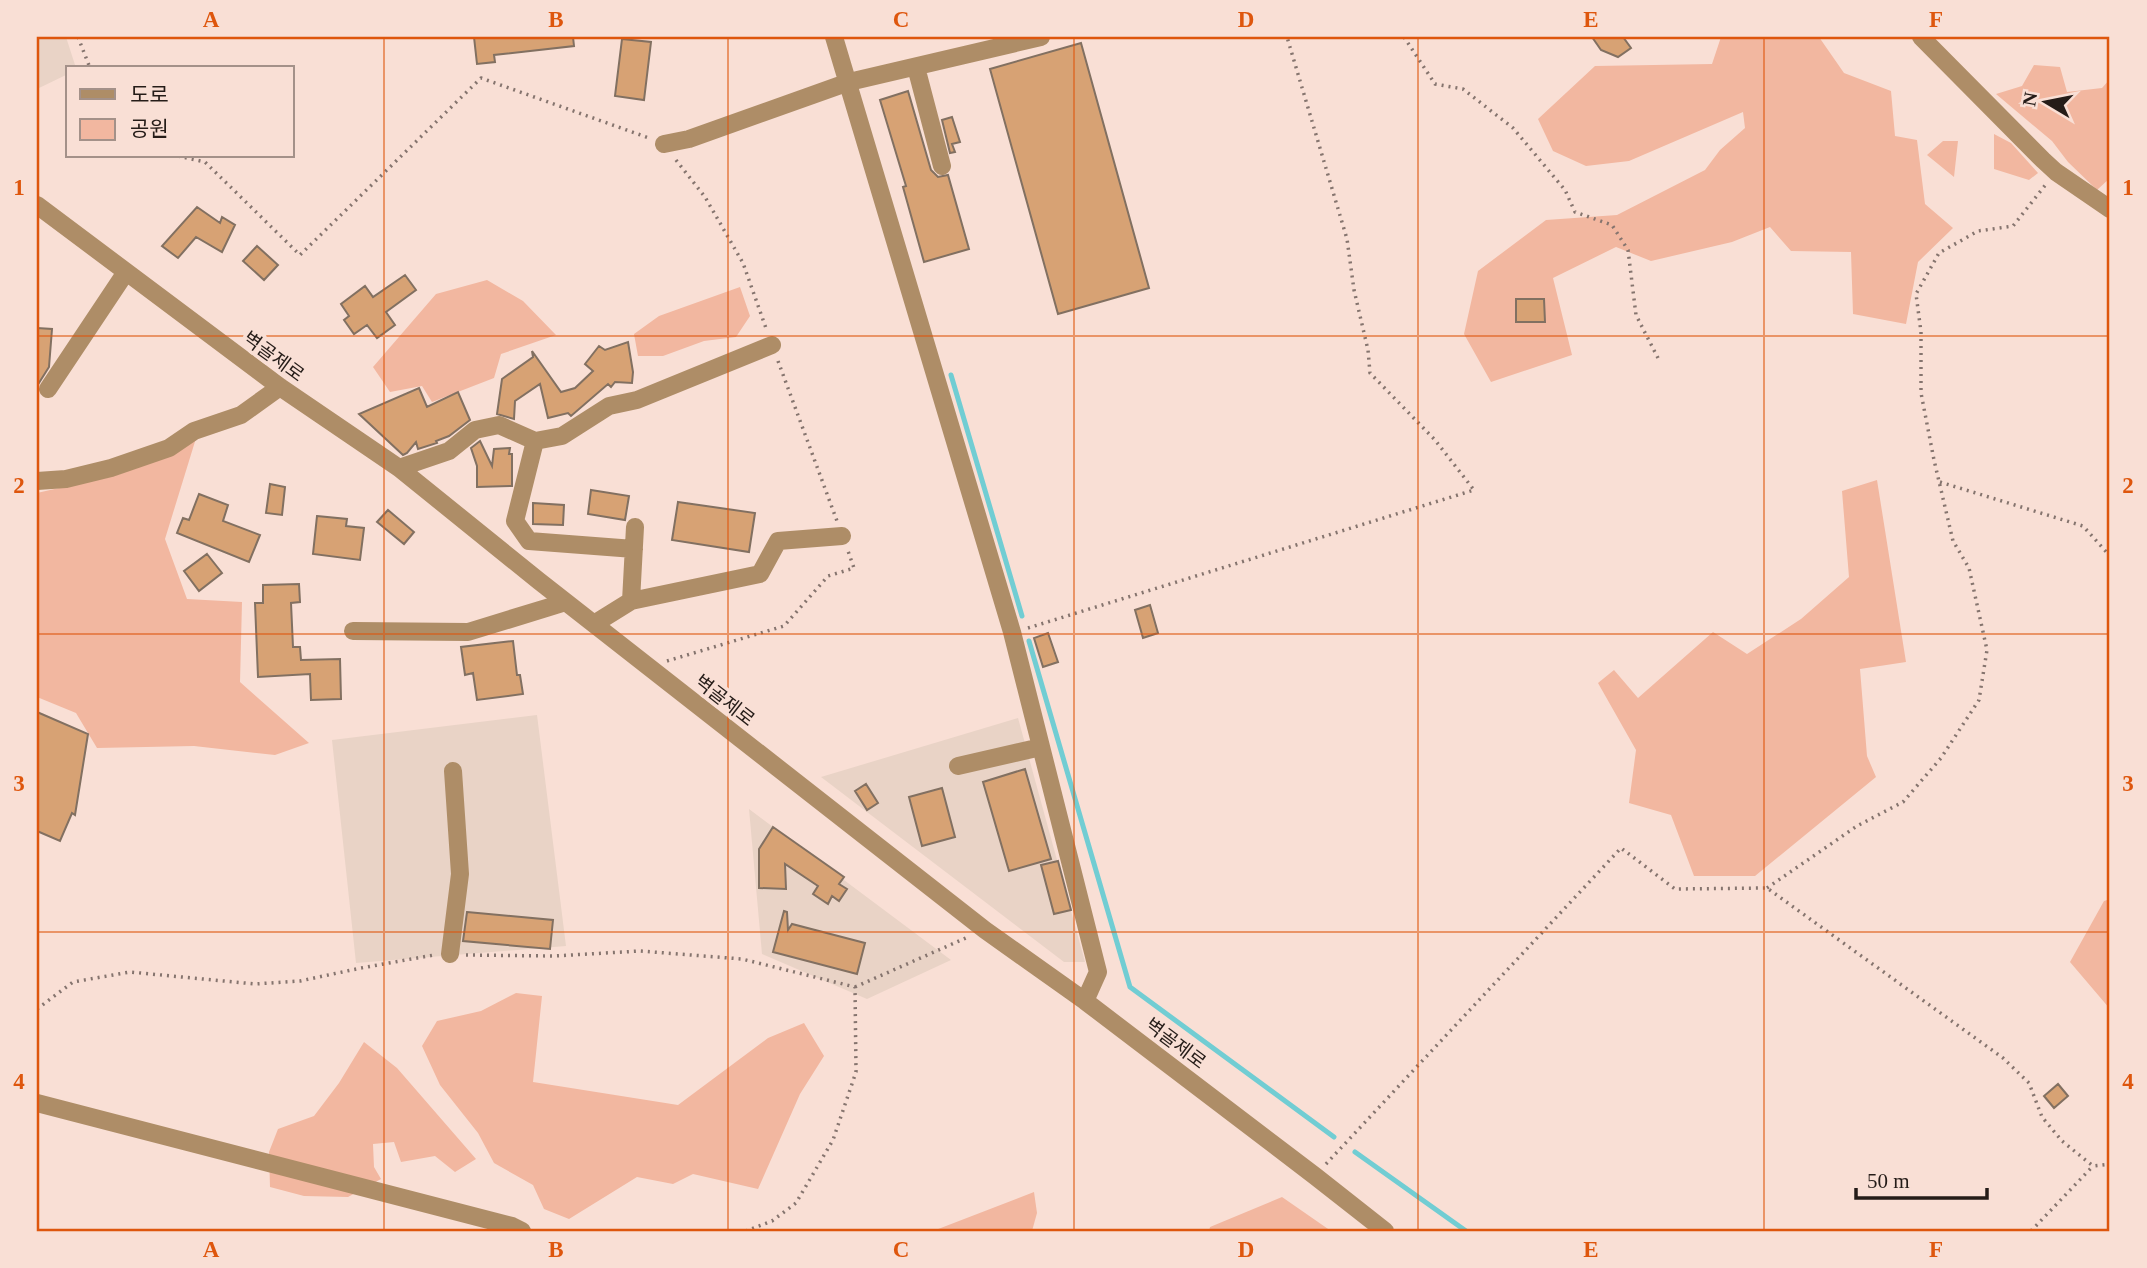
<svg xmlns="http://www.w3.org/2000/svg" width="2147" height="1268" viewBox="0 0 2147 1268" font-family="'Times New Roman','Noto Sans KR',serif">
  <rect width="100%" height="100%" fill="#f9dfd5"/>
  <path fill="#e9d3c6" d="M37 37H66L76 68H68V74L37 89Z
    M537 715 566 946 356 963 332 740Z
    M1018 718 1085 962H1064L821 777Z
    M749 809 951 960 867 999 762 954Z"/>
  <path fill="#f2b7a0" d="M1721 37H1819L1844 73 1891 91 1895 136 1917 140 1925 204 1953 228 1918 262 1906 324 1853 314 1851 252 1791 251 1770 227 1732 242 1651 261 1616 247 1553 278 1572 355 1491 382 1464 334 1478 271 1546 220 1617 215 1705 170 1720 150 1745 128 1743 112 1629 161 1586 166 1553 151 1538 119 1595 66 1712 64Z
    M2034 65 2060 67 2067 92 2102 88 2110 79V178L2097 190 2068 162 2052 141 1996 94 2022 86Z
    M1994 134 2011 143 2038 173 2029 180 1994 169Z
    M1943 141H1958L1954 177 1927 155Z
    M487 280 523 301 556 335 501 354 494 378 432 402 422 386 390 392 373 367 436 294Z
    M740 287 750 316 736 337 704 341 663 356H638L634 334 659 316Z
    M197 435 165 539 187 599 242 602 240 682 309 743 275 755 194 746 97 748 76 713 37 697V493L120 474Z
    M1877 480 1906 662 1860 669 1867 756 1876 777 1755 876H1694L1671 815 1629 803 1636 750 1598 683 1614 670 1638 698 1713 632 1747 654 1801 619 1849 577 1842 491Z
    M2110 899V1009L2070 962 2104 901Z
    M516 993 542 996 533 1082 678 1105 768 1038 804 1023 824 1056 800 1094 758 1189 693 1174 673 1184 637 1177 569 1219 544 1209 533 1185 494 1163 478 1133 440 1085 422 1046 437 1021 481 1011Z
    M364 1042 397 1068 476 1159 455 1172 435 1156 401 1162 394 1142 373 1144 374 1167 381 1179 348 1197 304 1196 270 1187 269 1152 278 1129 314 1116 339 1083Z
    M1034 1192 1037 1213 1032 1231H933Z
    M1282 1197 1331 1231H1209L1210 1227Z"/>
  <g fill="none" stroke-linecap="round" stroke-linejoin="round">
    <path stroke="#71cdd3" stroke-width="5" d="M951 375 1022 616
      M1029 641 1130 987 1334 1137
      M1355 1152 1466 1231"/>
  </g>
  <path fill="#d7a274" stroke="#827061" stroke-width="2" d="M474 37H573L574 46 494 55 495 62 477 64Z
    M1592 37H1623L1631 48 1618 57 1601 50Z
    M622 39 651 42 644 100 615 96Z
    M1081 43 1149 288 1058 314 990 69Z
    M908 91 931 170 938 177 948 175 969 249 924 262 903 187 906 186 880 100Z
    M952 117 960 142 952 144 955 152 950 153 942 120Z
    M197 207 220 223 222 217 235 225 222 252 196 237 178 258 162 246Z
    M257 246 278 265 264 280 243 261Z
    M405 275 416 290 386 312 395 325 377 338 367 325 354 334 344 320 349 316 341 304 365 286 373 297Z
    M1516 299H1544L1545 322H1516Z
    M37 328 52 329 49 367 37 386Z
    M628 342 633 372 632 383 615 382 611 387 608 384 571 416 568 413 548 418 540 384 515 401 514 419 497 414 502 379 533 357 532 351 561 392 575 388 593 371 585 364 599 346 605 350Z
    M419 388 427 407 458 392 470 420 449 436 436 441 437 443 418 449 416 442 407 453 403 455 359 414Z
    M480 441 492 466 494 449 510 448 509 454H512V486L477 487V466L471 448Z
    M270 484 285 487 282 515 266 513Z
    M591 490 629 496 625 520 588 514Z
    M199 494 228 505 223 521 260 535 249 562 177 533 183 518 189 520Z
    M678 502 755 513 749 552 672 540Z
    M533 503 564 505 563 525 533 524Z
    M388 510 414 532 404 544 377 522Z
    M317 516 347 519 346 526 364 528 360 560 313 554Z
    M207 554 222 573 199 591 184 571Z
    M299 584 300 602 291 603 293 647H300L301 660 340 659 341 699 311 700 310 674 258 677 255 603H263V585Z
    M1150 605 1158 633 1143 638 1135 610Z
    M1048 633 1058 662 1043 667 1034 638Z
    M513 641 517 675H520L523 694 477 700 473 673 465 675 461 647Z
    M37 712 88 734 75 815 72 813 60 841 37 831Z
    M1025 769 1051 859 1009 871 983 782Z
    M866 784 878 803 867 810 855 791Z
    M942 788 955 837 922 846 909 797Z
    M773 827 844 877 839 884 847 889 839 901 832 896 828 904 813 894 818 886 785 864 786 889 759 888V849Z
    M1058 861 1071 910 1054 914 1041 865Z
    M784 911 787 912 788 930 792 924 865 943 857 974 773 952Z
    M467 912 553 920 550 949 463 941Z
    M2058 1084 2068 1096 2054 1108 2044 1096Z"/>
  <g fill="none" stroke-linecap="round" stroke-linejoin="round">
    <path stroke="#85746e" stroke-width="3.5" stroke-dasharray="2 5" stroke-linecap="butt" d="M78 37 90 68
      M1404 37 1435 84 1463 89 1513 128 1565 190 1575 212 1612 225 1628 250 1636 315 1660 362
      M178 156 205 162 300 255 481 78 649 138
      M676 160 705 197 743 263 767 331
      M778 361 837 521
      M1940 482 2083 526 2110 556
      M1028 628 1474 490 1435 440 1370 373 1368 350 1354 290 1347 239 1287 37
      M667 661 784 626 828 576 854 568 848 551
      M1767 888 1857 826 1903 802 1941 758 1979 700 1987 650 1969 568 1953 541 1934 460 1921 393V332L1916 294 1939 253 1978 231 2013 226 2047 183
      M466 955 554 956 640 951 742 959 855 987 856 1072 833 1140 796 1203 772 1221 746 1231
      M855 987 968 937
      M37 1009 73 982 130 972 255 984 300 981 361 968 434 955
      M1326 1164 1621 848 1675 889 1767 888 2003 1058 2029 1083 2042 1117 2062 1141 2093 1166 2110 1164
      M2031 1231 2093 1166"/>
    <path stroke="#ae8d67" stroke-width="18" d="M834 37 1012 632 1098 972 1085 1001
      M1921 37 2043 160 2056 172 2110 209
      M916 67 942 166
      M664 144 689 139 849 82 1041 37
      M37 205 280 387 399 468 539 581 985 930 1085 1001 1315 1176 1385 1231
      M48 389 126 272
      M535 441 515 521 529 541 634 549
      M399 468 449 451 475 430 499 425 535 441 562 436 609 406 637 400 772 345
      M37 481 66 479 111 468 169 448 194 431 241 415 280 387
      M631 601 760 574 778 541 842 536
      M594 624 631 601 635 527
      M353 631 468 632 566 602
      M958 766 1041 747
      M450 954 460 874 453 771
      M37 1103 512 1226 522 1231"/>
  </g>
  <path fill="none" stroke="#de560d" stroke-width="2" stroke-opacity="0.55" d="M384 37V1231M728 37V1231M1074 37V1231M1418 37V1231M1764 37V1231M37 336H2110M37 634H2110M37 932H2110"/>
  <g text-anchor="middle" stroke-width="7" stroke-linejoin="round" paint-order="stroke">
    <g font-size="19" fill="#251c18" stroke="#f9dfd5">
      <text transform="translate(274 356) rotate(36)" y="7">벽골제로</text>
      <text transform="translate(725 700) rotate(38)" y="7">벽골제로</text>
      <text transform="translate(1176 1043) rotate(37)" y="7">벽골제로</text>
    </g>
  </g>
  <rect width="2147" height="1268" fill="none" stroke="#f9dfd5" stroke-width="77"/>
  <rect x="66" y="66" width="228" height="91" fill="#f9dfd5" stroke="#a49189" stroke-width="2"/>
  <rect x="80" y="89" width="35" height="10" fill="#ae8d67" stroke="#a49189" stroke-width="2"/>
  <text x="130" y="102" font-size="21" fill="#251c18">도로</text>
  <rect x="80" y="119" width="35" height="21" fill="#f2b7a0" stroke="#a49189" stroke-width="2"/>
  <text x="130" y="136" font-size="21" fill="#251c18">공원</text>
  <g transform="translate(2046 102) rotate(280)" stroke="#f9dfd5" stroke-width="5" paint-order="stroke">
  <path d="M0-5L12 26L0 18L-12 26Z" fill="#251c18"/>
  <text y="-10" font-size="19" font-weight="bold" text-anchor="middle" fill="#251c18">N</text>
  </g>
  <path d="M1856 1188v10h131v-10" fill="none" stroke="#251c18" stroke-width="3.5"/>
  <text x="1867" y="1188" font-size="21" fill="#251c18" stroke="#f9dfd5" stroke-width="5" paint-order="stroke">50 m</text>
  <rect x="38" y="38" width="2070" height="1192" fill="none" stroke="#de560d" stroke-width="2.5"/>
  <g font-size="23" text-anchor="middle" font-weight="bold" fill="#de560d">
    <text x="211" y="27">A</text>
    <text x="556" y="27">B</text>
    <text x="901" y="27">C</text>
    <text x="1246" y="27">D</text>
    <text x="1591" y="27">E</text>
    <text x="1936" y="27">F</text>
    <text x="19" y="195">1</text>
    <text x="2128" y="195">1</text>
    <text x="19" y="493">2</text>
    <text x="2128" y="493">2</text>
    <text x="19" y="791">3</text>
    <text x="2128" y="791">3</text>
    <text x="19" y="1089">4</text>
    <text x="2128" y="1089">4</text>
    <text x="211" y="1257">A</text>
    <text x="556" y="1257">B</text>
    <text x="901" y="1257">C</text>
    <text x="1246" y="1257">D</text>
    <text x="1591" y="1257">E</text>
    <text x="1936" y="1257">F</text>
  </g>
</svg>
